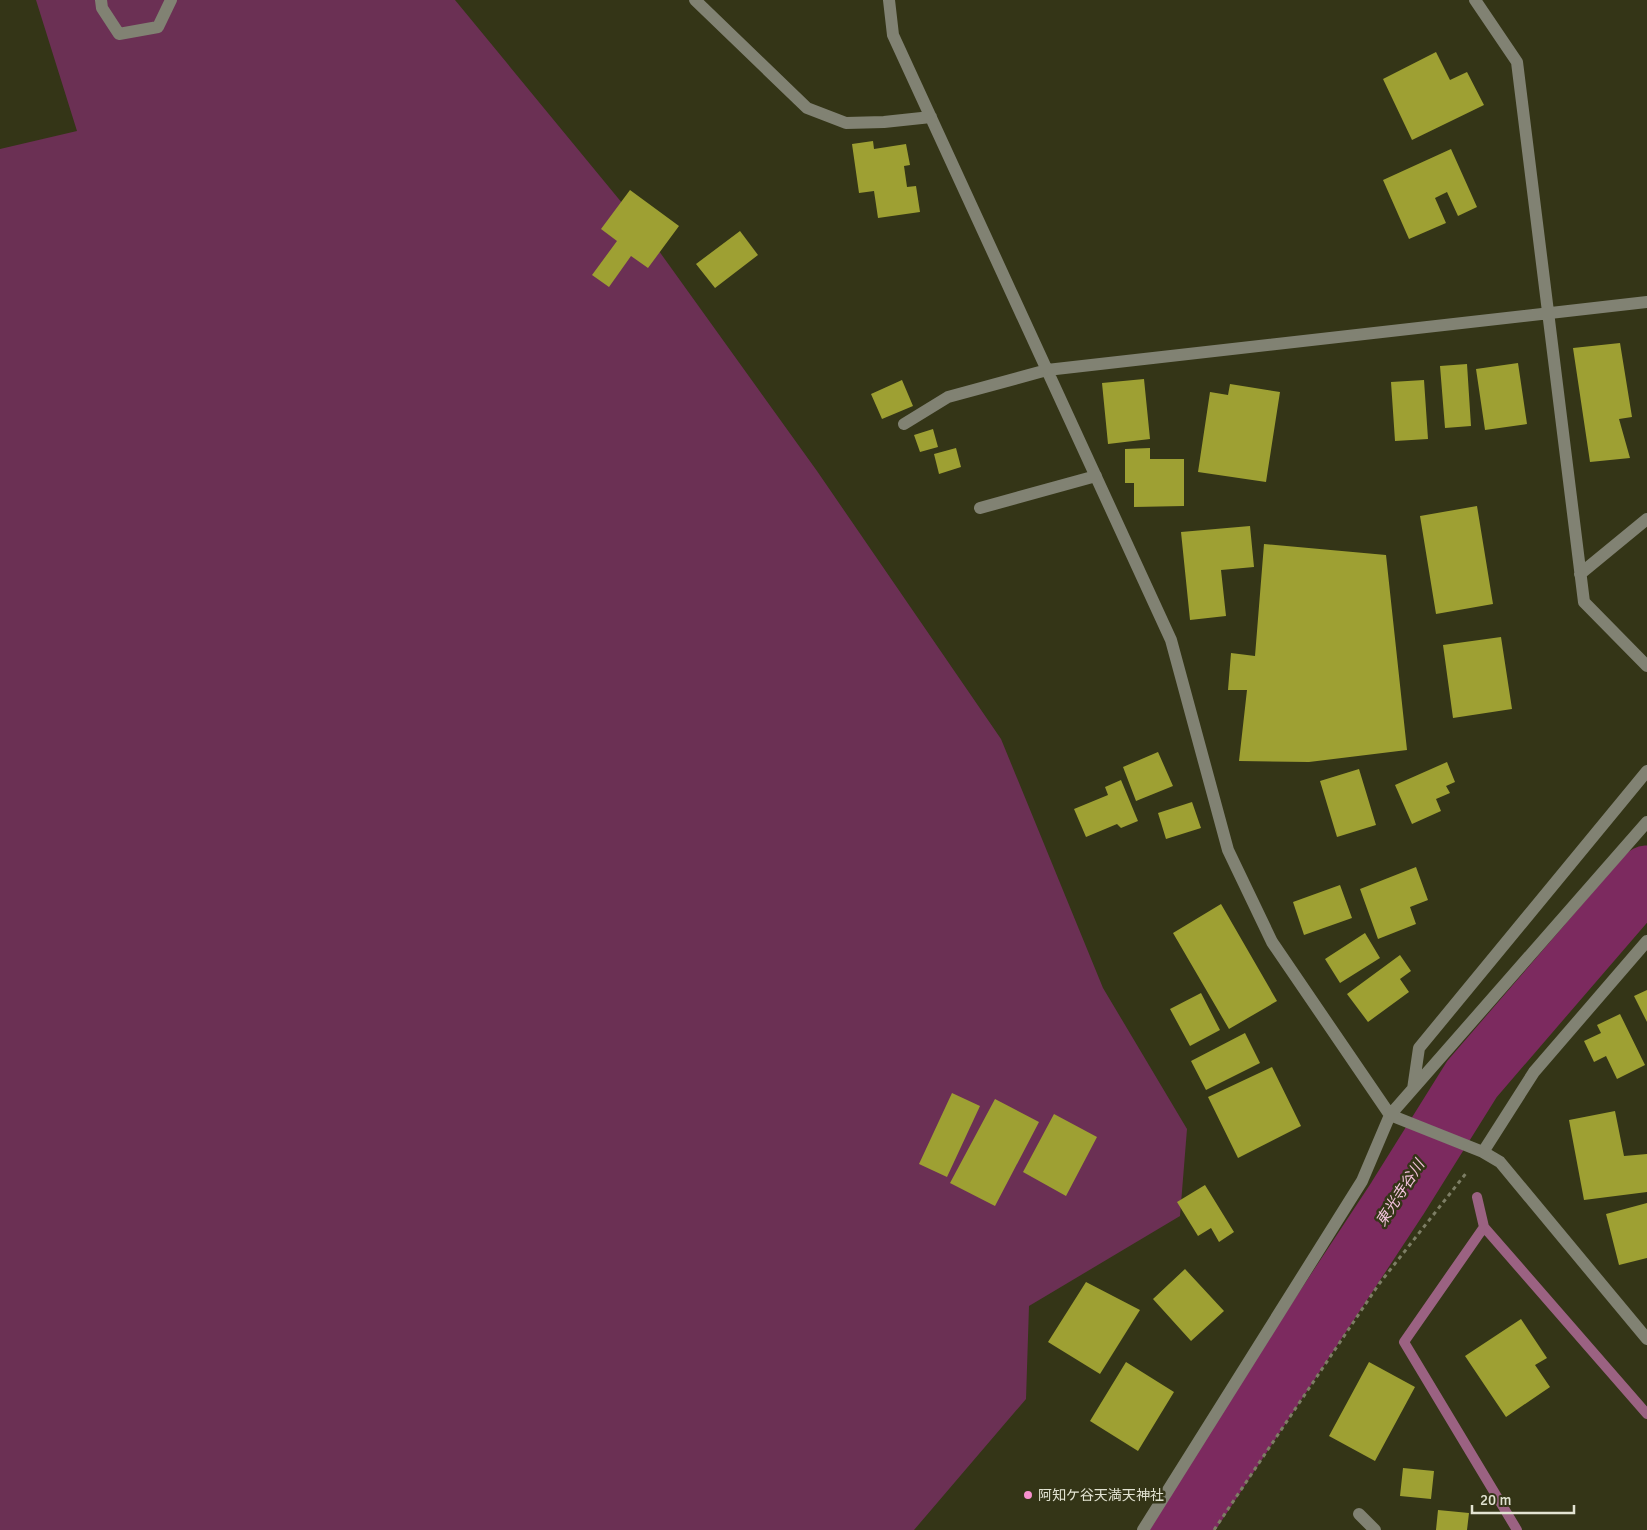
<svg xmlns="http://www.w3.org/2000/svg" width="1647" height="1530" viewBox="0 0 1647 1530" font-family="Signika,'Noto Sans JP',sans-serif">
  <rect width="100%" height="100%" fill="#343517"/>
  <path fill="#6b3054" d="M36 0H455L641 226 817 471 1001 739 1103 988 1187 1129 1180 1216 1029 1306 1026 1399 914 1530H0V149L77 131Z"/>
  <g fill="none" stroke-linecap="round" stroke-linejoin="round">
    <path stroke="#9b6282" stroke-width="10" d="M1458 1101 1465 1136
      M1477 1197 1484 1227 1647 1414
      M1484 1227 1404 1342 1517 1530"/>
    <path stroke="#7c2a5f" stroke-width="61" d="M1179 1530 1397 1199 1472 1079 1647 876"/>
  </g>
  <path fill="#9ea033" d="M1436 52 1450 80 1467 72 1484 105 1412 140 1383 79Z
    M873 141 874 149 906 144 910 165 904 166 907 187 916 186 920 212 878 218 874 191 859 193 852 144Z
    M1451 149 1477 207 1458 216 1447 192 1435 198 1446 223 1409 239 1383 180Z
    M630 190 679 226 648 268 631 256 609 287 592 275 617 241 601 229Z
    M740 231 758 255 715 288 696 264Z
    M1620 343 1632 417 1619 419 1630 458 1590 462 1573 348Z
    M1518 363 1527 424 1485 430 1476 369Z
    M1467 364 1471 426 1445 428 1440 366Z
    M1144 379 1150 439 1108 444 1102 383Z
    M902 380 913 406 882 419 871 394Z
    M1424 380 1428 439 1395 441 1391 382Z
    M1230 384 1280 392 1266 482 1198 472 1210 392 1228 395Z
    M933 429 938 447 920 452 914 435Z
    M956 448 961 467 939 474 934 454Z
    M1150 448V459H1184V506L1134 507V483H1125V449Z
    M1477 506 1493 604 1436 614 1420 516Z
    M1250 526 1254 567 1221 570 1226 616 1190 620 1181 532Z
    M1264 544 1386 555 1407 750 1309 762 1239 761 1247 690H1228L1231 653 1255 656Z
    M1501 637 1512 709 1453 718 1443 645Z
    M1158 752 1173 786 1136 801 1123 767Z
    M1447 762 1455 782 1446 786 1450 793 1436 799 1441 811 1412 824 1395 785Z
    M1359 769 1376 825 1337 837 1320 781Z
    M1121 780 1138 821 1121 828 1117 824 1086 837 1074 809 1108 795 1105 787Z
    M1192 802 1201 828 1166 839 1158 813Z
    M1416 867 1428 900 1410 907 1416 924 1378 939 1360 889Z
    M1340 885 1352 918 1304 935 1293 902Z
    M1221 904 1277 1001 1229 1029 1173 933Z
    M1365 933 1380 958 1340 983 1325 959Z
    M1400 955 1411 971 1400 979 1409 992 1368 1022 1347 994Z
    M1647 990V1022L1634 996Z
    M1201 993 1220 1030 1190 1046 1170 1009Z
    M1620 1014 1645 1065 1617 1079 1606 1056 1594 1062 1584 1041 1601 1033 1597 1025Z
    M1245 1033 1260 1063 1206 1090 1191 1061Z
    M1272 1067 1301 1126 1238 1158 1208 1097Z
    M952 1093 980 1106 947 1177 919 1164Z
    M995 1099 1039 1122 995 1206 950 1183Z
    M1615 1111 1624 1156 1647 1154V1192L1584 1200 1569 1120Z
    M1054 1114 1097 1137 1066 1196 1023 1172Z
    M1205 1185 1234 1232 1219 1242 1211 1228 1198 1236 1177 1202Z
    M1647 1203V1258L1619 1265 1606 1214Z
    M1185 1269 1224 1311 1191 1341 1153 1299Z
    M1086 1282 1140 1310 1100 1374 1048 1342Z
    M1521 1319 1547 1358 1535 1365 1550 1387 1506 1417 1465 1356Z
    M1126 1362 1174 1392 1138 1451 1090 1421Z
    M1369 1362 1415 1387 1375 1461 1329 1436Z
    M1403 1468 1434 1471 1431 1499 1400 1496Z
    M1438 1510 1469 1513 1467 1530H1436Z"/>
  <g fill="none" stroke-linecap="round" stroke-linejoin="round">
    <path stroke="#7d7e65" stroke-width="3" stroke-dasharray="4 4" stroke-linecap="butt" d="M1214 1530 1379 1284 1467 1172"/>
    <path stroke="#818273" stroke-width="12" d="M101 0 102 8 119 34 158 27 171 0
      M695 0 807 108 846 123 884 122 931 117
      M889 0 893 35 1171 640 1228 850 1272 942 1390 1115 1483 1152 1500 1162 1647 1339
      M1475 0 1517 62 1584 602 1647 666
      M904 424 948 397 1047 370 1647 302
      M980 508 1096 476
      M1580 574 1647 519
      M1413 1089 1419 1048 1647 771
      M1483 1152 1534 1072 1647 941
      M1359 1514 1375 1530
      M1143 1530 1362 1181 1390 1115 1647 822"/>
  </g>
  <circle fill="#f790cd" stroke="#343517" stroke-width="2" cx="1028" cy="1495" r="5"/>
  <g text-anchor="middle" stroke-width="5" stroke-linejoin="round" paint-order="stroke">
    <g font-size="14" fill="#e2e3d2" stroke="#343517" text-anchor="start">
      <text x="1038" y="1500">阿知ケ谷天満天神社</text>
    </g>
    <g font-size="15" font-style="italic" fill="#f2c2dc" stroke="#343517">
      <text transform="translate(1400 1193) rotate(-57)" y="5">東光寺谷川</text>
    </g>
  </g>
  <path d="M1472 1505v8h102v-8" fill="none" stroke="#e2e3d2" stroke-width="2.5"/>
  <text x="1480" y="1505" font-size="15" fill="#e2e3d2" stroke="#343517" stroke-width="4" paint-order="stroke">20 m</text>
</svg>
